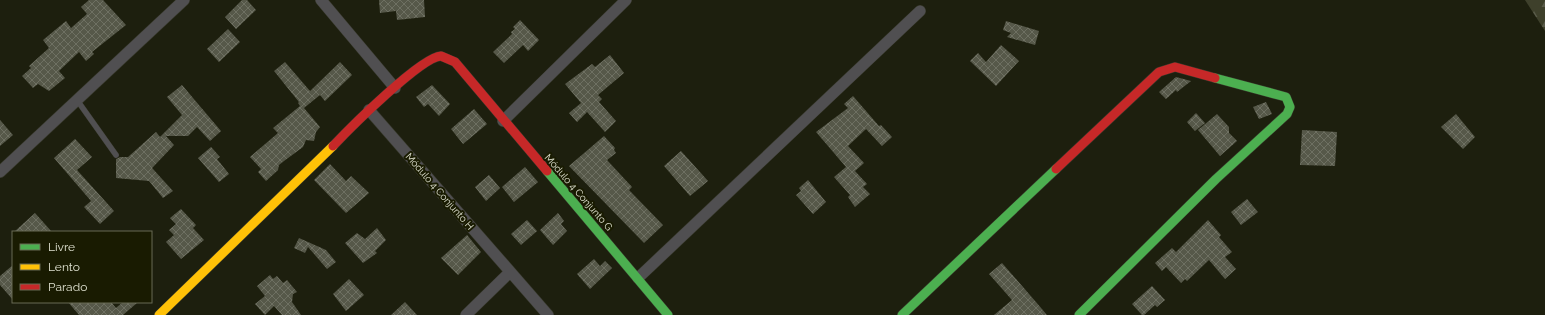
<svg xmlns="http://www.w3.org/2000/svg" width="1545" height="315" viewBox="0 0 1545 315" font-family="Raleway,sans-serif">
  <defs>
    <pattern id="forest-firs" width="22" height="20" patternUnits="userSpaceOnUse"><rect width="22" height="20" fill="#3e402b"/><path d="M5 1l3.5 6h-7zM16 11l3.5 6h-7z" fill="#595b49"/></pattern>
    <pattern id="building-cross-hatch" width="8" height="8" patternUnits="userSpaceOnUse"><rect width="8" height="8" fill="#565849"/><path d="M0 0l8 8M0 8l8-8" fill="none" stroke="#6e7062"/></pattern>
  </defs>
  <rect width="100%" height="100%" fill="#1d1f0e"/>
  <path fill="url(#forest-firs)" d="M1525 0H1545V31Z"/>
  <path fill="url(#building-cross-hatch)" d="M89 0H103L126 25 92 52 94 54 86 61 79 52 59 71 65 78 49 91 38 84 33 88 22 76 31 68 29 66 49 48 43 40 66 21 71 28 87 14 81 7Z
    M242 0H247L256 10 236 29 225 17Z
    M379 0H424L425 17 397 20 396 11 380 13Z
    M520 20 539 40 528 51 523 45 504 63 493 52 512 34 511 32 515 29 513 27Z
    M1006 21 1039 31 1035 45 1007 37 1011 33 1003 30Z
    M228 29 240 42 219 62 207 49Z
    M1001 45 1019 61 996 86 970 61 978 53 986 62Z
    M610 55 624 73 598 95 602 99 599 102 616 121 605 132 587 112 577 122 569 113 581 103 565 84 592 64 595 67Z
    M285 62 310 91 340 62 352 75 325 101 320 95 304 108 320 127 316 132 314 141 306 140 303 147 284 161 279 165 278 170 266 181 258 172 261 169 250 157 278 133 273 128 300 106 298 103 299 102 274 71Z
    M1176 77 1191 81 1177 92 1176 90 1166 99 1159 92Z
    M182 85 221 131 210 141 197 127 188 136H166L174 145 152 168 173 191 163 198 149 181 116 178V159L120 157H128L156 132 160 137 182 115 167 97Z
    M432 85 450 104 439 116 428 104 424 107 416 97Z
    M853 96 879 126 881 125 892 137 882 146 866 129 848 146 864 163 855 171 867 184 863 187 870 194 855 207 848 197 850 195 834 177 846 167 816 132 848 108 844 104Z
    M1266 102 1272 114 1259 119 1253 107Z
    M474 109 487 124 463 144 451 129Z
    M1196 113 1205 123 1195 131 1187 122Z
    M1217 114 1229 127V133L1237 141 1220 156 1198 130Z
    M1456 114 1475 137 1463 149 1441 127Z
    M0 120 13 135 0 146Z
    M1302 130 1337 132 1335 166 1300 165Z
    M604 136 615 148 614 150 616 153 607 160 632 187 629 190 663 225 644 243 569 166Z
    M75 139 92 157 77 170 114 211 100 224 84 207 91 201 54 158Z
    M211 147 220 157 217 159 229 174 219 182 198 158Z
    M681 151 708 181 690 196 664 166Z
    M330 164 346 181 351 176 369 193 346 213 314 180Z
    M525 167 538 182 514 202 502 187Z
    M489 175 500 188 486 201 475 187Z
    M808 180 826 202 813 214 796 195 801 191 799 188Z
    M1247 199 1258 212 1241 225 1231 212Z
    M181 209 196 225 193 228 204 240 181 259 166 242 174 235 169 230 176 224 170 218Z
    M35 213 52 232H14Z
    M558 213 564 221 561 224 567 231 553 245 540 230Z
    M527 220 537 231 521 245 511 234Z
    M1208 220 1221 235 1219 237 1232 252 1225 257 1236 269 1225 279 1209 260 1187 281 1185 279 1181 283 1166 267 1162 271 1155 263 1172 248 1176 252Z
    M377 228 386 240 375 251 377 253 363 263 345 243 357 233 365 239Z
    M467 235 481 252 458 275 441 258Z
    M299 238 326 250 336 262 327 269 308 247 305 253 294 248Z
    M594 259 600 266 605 261 612 268 590 289 577 274Z
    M1002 263 1036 302 1047 315H994L1012 300 989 274Z
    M13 265V300L0 285V276Z
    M270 275 273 279 277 276 283 283 287 280 297 292 293 294 292 302 301 315H282L274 306 265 315 255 304 265 296 257 286Z
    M349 279 364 295 346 311 333 294Z
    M1152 286 1165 300 1157 307 1155 305 1144 315H1142L1132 304Z
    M68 302H111L116 308 123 302H138L123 315H79Z
    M405 302 417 315H391Z"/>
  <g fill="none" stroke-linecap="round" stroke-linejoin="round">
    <defs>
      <path id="lane" d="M77 100 116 155"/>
      <path id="street" d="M321 0 395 88
        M369 110 548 315
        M503 121 626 0
        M0 172 184 0
        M638 278 920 11
        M466 315 510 272"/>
      <path id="fast" d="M547 171 668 315
        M902 315 1056 169
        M1079 315 1216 179 1287 114 1290 107 1286 97 1215 78"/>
      <path id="slow" d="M159 315 333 146"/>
      <path id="jam" d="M333 146C350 128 421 57 441 56L455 62 547 171
        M1056 169 1159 72 1175 67 1215 78"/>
    </defs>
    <use href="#lane" stroke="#37382b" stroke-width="6"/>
    <use href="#street" stroke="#37382b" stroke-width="12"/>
    <use href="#fast" stroke="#37382b" stroke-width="10"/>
    <use href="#slow" stroke="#37382b" stroke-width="10"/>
    <use href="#jam" stroke="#37382b" stroke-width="10"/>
    <use href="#lane" stroke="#504f51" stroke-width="5.5"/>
    <use href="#street" stroke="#504f51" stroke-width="11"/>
    <use href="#fast" stroke="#4caf50" stroke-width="9"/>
    <use href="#slow" stroke="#ffc107" stroke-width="9"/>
    <use href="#jam" stroke="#c62828" stroke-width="9"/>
  </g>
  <g text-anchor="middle" stroke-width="4" stroke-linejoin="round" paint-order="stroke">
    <g font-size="10" fill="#dfe1d0" stroke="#191b01">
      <text transform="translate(440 191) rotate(49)" y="4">Módulo 4 Conjunto H</text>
      <text transform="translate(579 192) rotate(49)" y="4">Módulo 4 Conjunto G</text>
    </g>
  </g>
  <rect x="12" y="231" width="140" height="72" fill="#191b01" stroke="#686a54"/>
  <rect x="20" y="244" width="20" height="6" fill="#4caf50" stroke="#686a54"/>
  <text x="48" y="251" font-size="12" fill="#dfe1d0">Livre</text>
  <rect x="20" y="264" width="20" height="6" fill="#ffc107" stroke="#686a54"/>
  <text x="48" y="271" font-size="12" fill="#dfe1d0">Lento</text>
  <rect x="20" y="284" width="20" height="6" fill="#c62828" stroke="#686a54"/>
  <text x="48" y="291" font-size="12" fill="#dfe1d0">Parado</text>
</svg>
